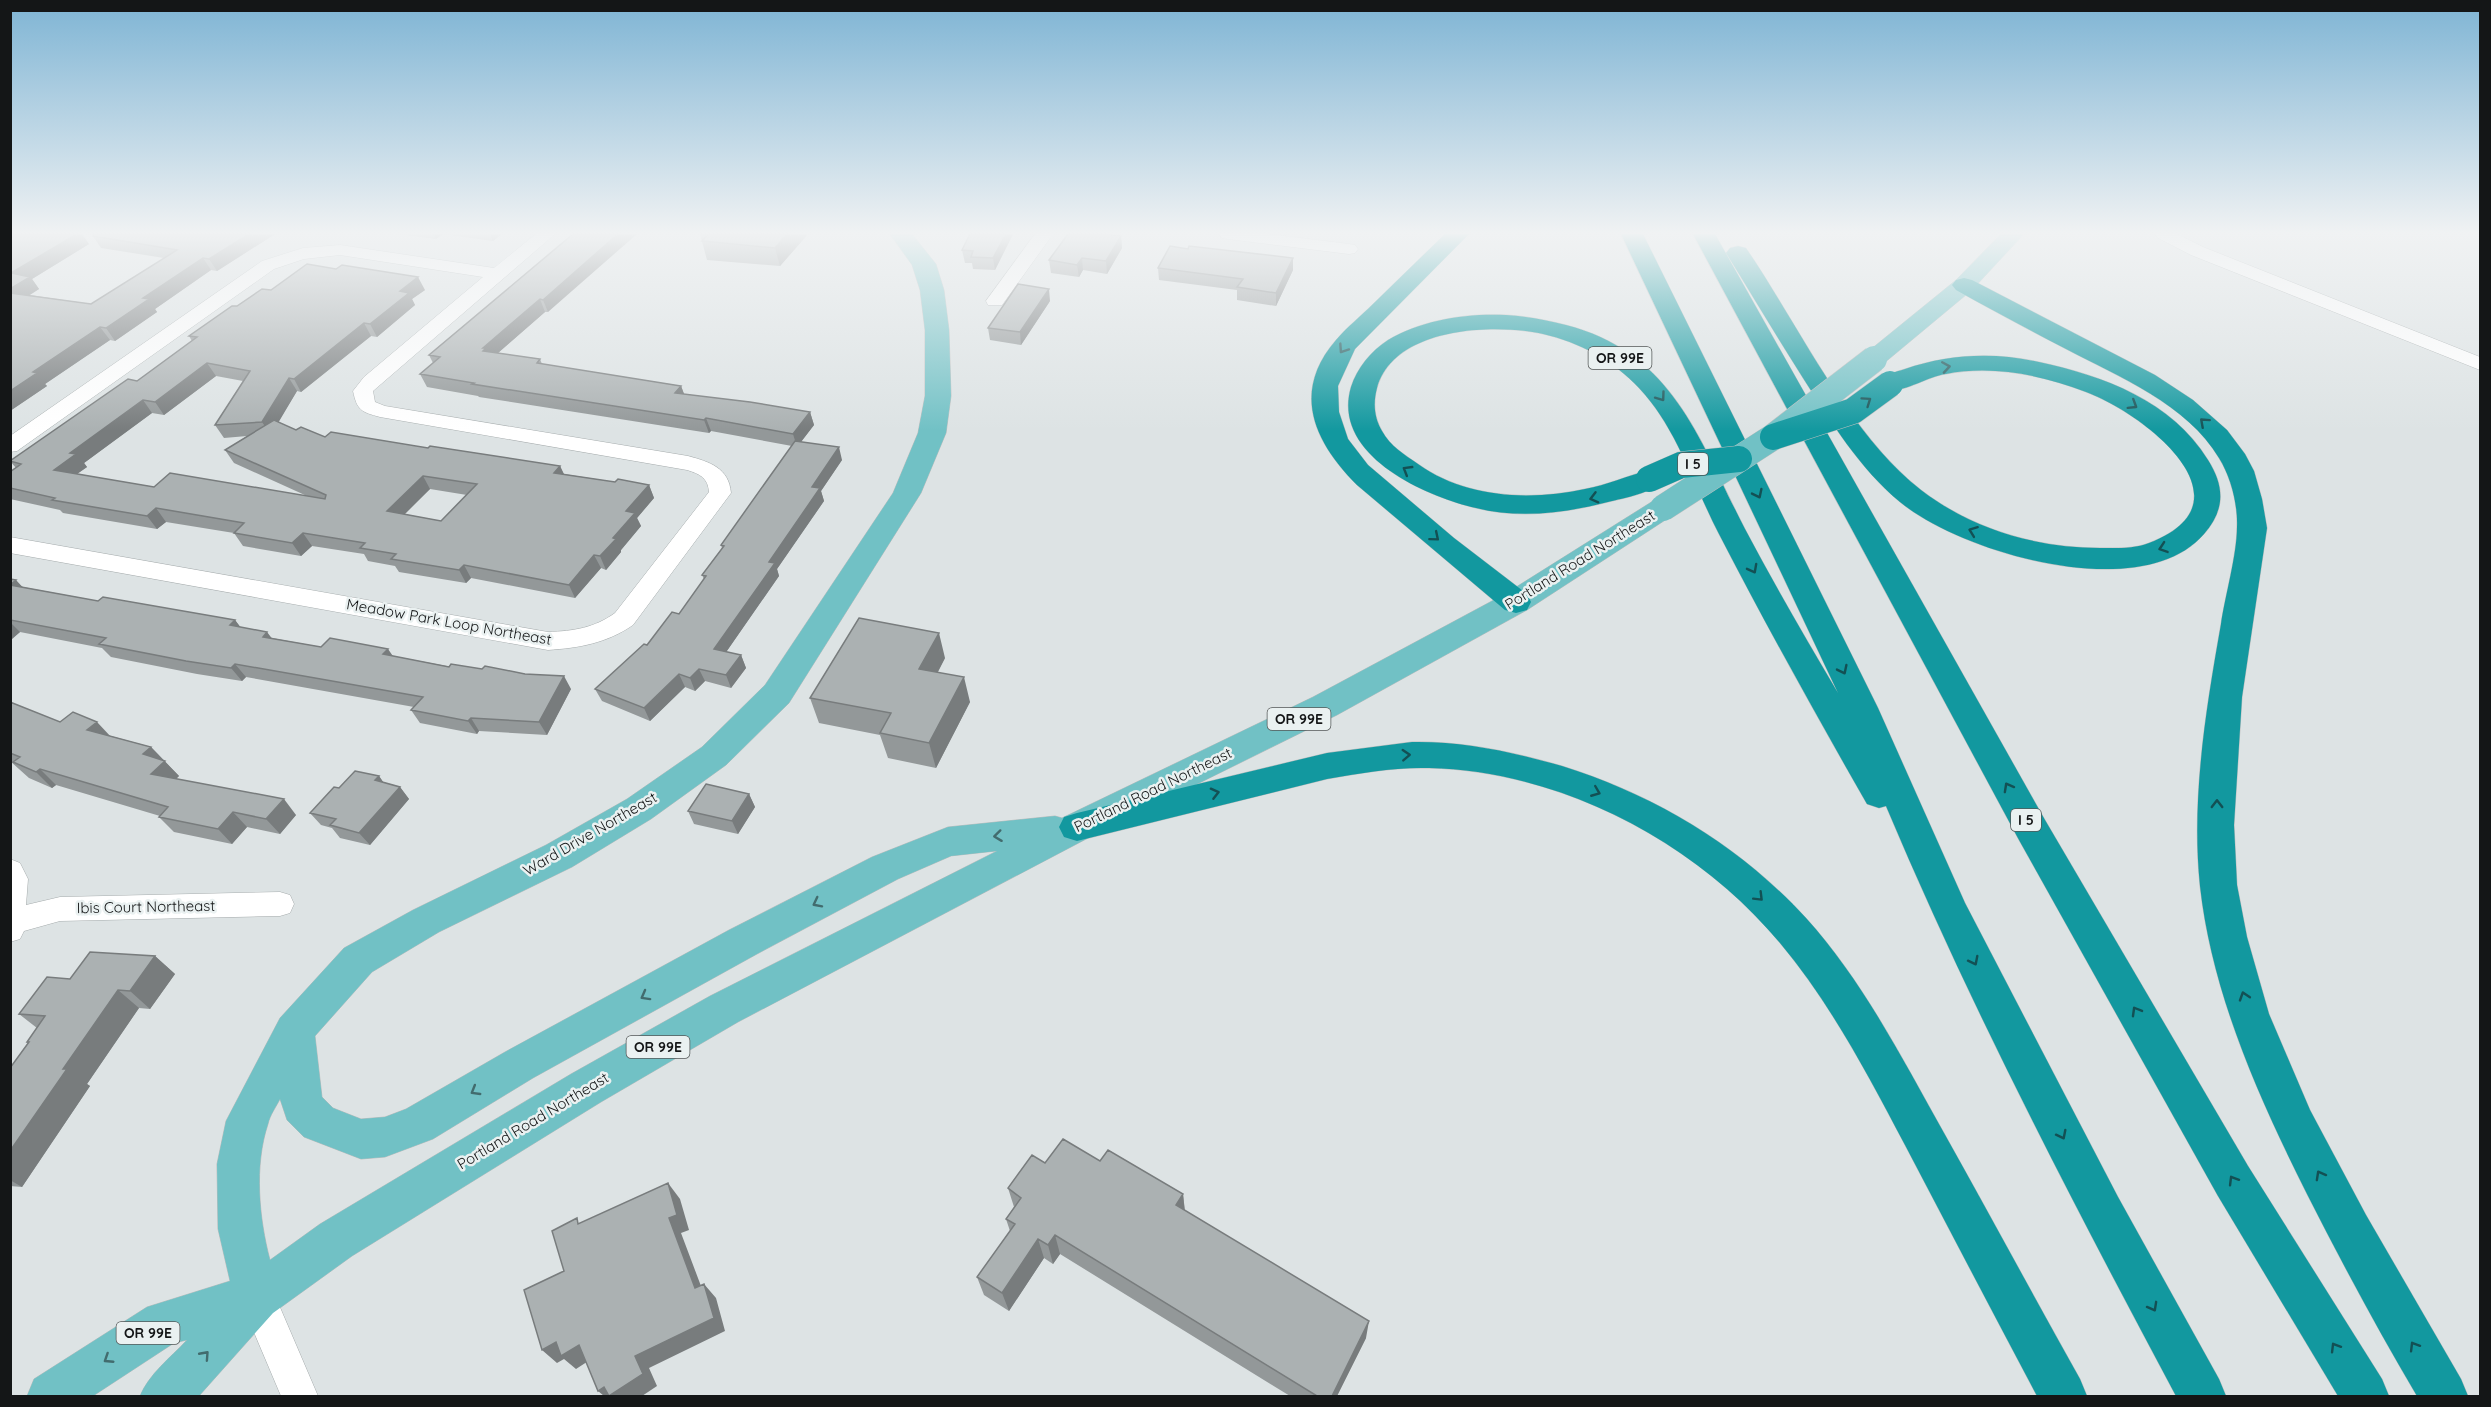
<svg xmlns="http://www.w3.org/2000/svg" width="2491" height="1407" viewBox="0 0 2491 1407" font-family="Quicksand,sans-serif">
  <rect width="100%" height="100%" fill="#dde3e4"/>
  <g fill="none" stroke-linecap="round" stroke-linejoin="round">
    <defs>
      <path id="minor" d="M536 234H555L373 391 375 402 385 406 688 456C710 462 729 468 731 493L633 625C607 643 579 648 548 650L10 553V537L548 632C574 631 594 628 615 613L709 492C708 478 700 474 687 470L380 417C361 412 357 410 353 391L364 377 483 277 340 255 304 259 274 269 17 451 10 452V436L262 261 303 248 340 245 494 268Z
        M1035 234H1053L1002 305H988L986 301Z
        M1219 234H1267L1349 244 1355 245 1358 249 1355 253 1349 254 1228 239 1222 238Z
        M2155 234H2177L2203 247 2480 357V370L2191 255 2158 238Z
        M10 859 20 863 28 879 26 905 60 897 280 892 290 895 294 904 290 913 280 916 60 921 24 931 20 939 10 942Z
        M257 1279 270 1284 318 1396H281L239 1297 244 1284Z"/>
      <path id="major" d="M890 234H912L936 264 944 290 949 330 951 396 946 433 921 493 789 703 726 765 651 819 572 867 439 932 372 972 315 1036 322 1097 333 1108 361 1119 385 1117 406 1109 505 1052 729 930 872 857 948 827 1055 816 1062 818 1313 697 1505 594 1653 501 1663 499 1673 501 1677 508 1673 515 1527 610 1337 715 1090 837 738 1022 601 1102 352 1256 273 1313 199 1396H140C149 1374 170 1358 187 1340L174 1343 93 1396H27L34 1379 147 1307 230 1281 218 1229 217 1164 226 1121 280 1018 344 948 413 910 546 845 627 799 702 747 765 685 893 493 918 433 925 396V330L920 290 912 265ZM997 851 710 996 571 1074 320 1224 270 1260C259 1218 254 1166 268 1124 270 1115 276 1107 280 1099L287 1120 304 1137 361 1159 385 1157 433 1139 533 1078 757 954 898 879 951 856Z
        M2001 234H2024L1972 290 1883 364 1874 367 1865 364 1861 359 1865 354 1956 280Z"/>
      <path id="highway" d="M1445 234H1469L1355 349 1338 386 1339 412 1348 439 1368 465 1454 538 1527 594 1531 602 1527 610 1516 613 1505 610 1357 485C1314 442 1291 392 1336 340 1347 327 1361 316 1373 304 1397 281 1421 257 1445 234Z
        M1621 234H1643L1878 708 1965 903 2118 1197 2219 1379 2226 1396H2176C2073 1203 1971 1008 1886 806L1879 808 1867 804C1816 715 1766 625 1719 534 1694 486 1677 428 1639 388 1614 361 1579 342 1543 334 1493 323 1394 327 1377 388 1373 403 1374 417 1382 431 1390 446 1405 455 1418 464 1465 498 1530 501 1585 489 1607 485 1627 476 1649 470L1659 473 1663 479C1654 493 1624 498 1608 502 1565 513 1520 519 1476 508 1425 496 1331 455 1351 387 1357 368 1371 351 1388 340 1422 320 1466 313 1506 315 1526 316 1546 320 1566 325 1674 353 1699 440 1745 529 1774 584 1806 639 1838 693Z
        M1693 234H1715L2045 820 2248 1166 2382 1379 2389 1396H2338L2218 1196 2019 840Z
        M1738 246 1746 248C1798 324 1849 434 1921 490 1972 529 2036 548 2100 548 2116 548 2134 549 2149 543 2258 501 2143 413 2086 392 2042 375 1993 365 1946 374 1925 377 1902 395 1881 390L1877 384C1883 375 1895 372 1905 369 1949 354 1994 352 2039 362 2104 376 2172 401 2208 460 2225 487 2225 510 2204 534 2142 606 1962 553 1900 502 1860 469 1831 422 1803 378 1777 337 1752 295 1726 253L1730 248Z
        M1964 278 1972 280 2155 375 2193 400 2227 430 2245 454 2254 471 2262 499 2267 528 2242 697 2234 825 2237 885 2247 937 2269 1014 2310 1110 2366 1215 2461 1379 2468 1396H2417C2378 1330 2342 1263 2307 1194 2259 1098 2212 994 2200 886 2191 799 2206 709 2221 624 2225 596 2237 555 2237 527 2238 505 2231 477 2219 458 2187 404 2119 377 2066 349 2029 330 1992 310 1956 290L1952 285 1956 280Z
        M1412 742C1463 741 1513 752 1562 766 1655 795 1740 846 1806 918 1863 981 1903 1060 1944 1133 1990 1215 2034 1297 2080 1379L2087 1396H2037C1993 1313 1949 1229 1905 1145 1868 1075 1831 1004 1780 943 1696 842 1561 771 1429 768 1395 767 1361 773 1327 779L1077 841 1064 837 1059 827 1064 817 1077 813 1327 753Z"/>
    </defs>
    <use href="#minor" stroke="#a6acad" stroke-width="1"/>
    <use href="#major" stroke="#bdbebe" stroke-width="1"/>
    <use href="#highway" stroke="#bdbebe" stroke-width="1"/>
    <use href="#minor" fill="#fff" fill-rule="evenodd"/>
    <use href="#major" fill="#71c1c5" fill-rule="evenodd"/>
    <use href="#highway" fill="#12989f" fill-rule="evenodd"/>
    <defs>
      <path id="major-bridge" d="M1663 508 1773 437 1874 359"/>
      <path id="highway-bridge" d="M1773 437 1853 411 1890 384
        M1649 479 1681 465 1739 459"/>
    </defs>
    <use href="#major-bridge" stroke="#bdbebe" stroke-width="27" stroke-linecap="butt"/>
    <use href="#highway-bridge" stroke="#bdbebe" stroke-width="27" stroke-linecap="butt"/>
    <use href="#major-bridge" stroke="#71c1c5" stroke-width="26"/>
    <use href="#highway-bridge" stroke="#12989f" stroke-width="26"/>
  </g>
  <path fill="#939899" fill-rule="evenodd" d="M10 234 89 244 32 279 39 289 30 295 91 304 164 258 101 248 93 236V234H275L217 271 211 270 155 309 157 312 115 341 110 340 45 384 47 386 10 411Z
    M399 234H502L493 241 443 234 436 239Z
    M573 234 548 312H545L498 353 540 359 542 364 681 386 684 394 810 412 814 425 801 442 842 460 821 491 824 501 777 569 779 576 726 652 741 655 746 668 731 688 705 681 695 691 685 687 650 721 602 701 595 689 647 645 679 614 704 579 702 575 722 548 721 545 792 446 711 431 709 433 479 397 478 396 427 387 420 374 433 363 429 355Z
    M700 234H808L780 266 707 260Z
    M1013 234 995 270 973 269 972 263H965L962 250Z
    M1121 236 1122 248 1107 274 1083 270 1079 277 1051 273 1049 260Z
    M1188 249 1293 258V270L1276 306 1237 300V290L1159 280 1158 268Z
    M271 290H425L412 299 415 305 377 337 371 336 301 392 297 391 278 422 296 430 325 437 428 448 560 466 564 474 615 482 649 485 654 498 637 518 641 526 621 550V552L606 570 601 568 575 598 471 578 466 583 399 572 395 566 368 561 364 554 312 546 301 556 243 546 234 533 166 522 157 529 63 513 60 510 10 499V472L16 468 10 461 137 381 192 341 189 336 237 306ZM216 376 243 381 215 425 224 438 247 436 225 450 234 463 307 496 154 487 77 474 87 467 84 463 152 413 164 415ZM430 489 467 495 441 521 404 514Z
    M1050 301 1021 345 990 340 988 328Z
    M10 579 23 587 98 601 235 620 240 627 272 638 321 647 393 656 571 689 547 735 479 731 477 734 420 723 411 710 414 707 246 677 242 681 197 674 111 657 102 648 20 632 10 640Z
    M945 658 938 672 970 702 936 768 888 758 880 735 819 723 810 698Z
    M10 702 60 722 151 747 179 776 176 779 296 815 280 834 247 827 232 844 174 832 159 817 160 816 56 785 52 788 29 778 10 761Z
    M379 776 383 782 400 787 409 799 370 845 340 838 332 828 321 825 310 813 339 788Z
    M749 794 755 807 738 834 694 824 688 811Z
    M155 956 175 974 150 1009 139 1008 87 1084 90 1086 22 1187 10 1186V1068L28 1043 27 1042 37 1028 19 1014 70 979Z
    M1100 1161 1183 1194 1185 1211 1366 1338 1337 1396H1290L1060 1254 1053 1264 1044 1258 1009 1311 984 1295 977 1277 1010 1231 1006 1219 1014 1207 1008 1188 1045 1163Z"/>
  <path fill="#787c7d" d="M77 234H82L89 244 32 279 39 289 10 307 11 273Z
    M249 234H275L217 271 209 259Z
    M433 234H443L436 239Z
    M490 234H502L493 241Z
    M618 234H637L548 312 543 300Z
    M787 234H808L780 266 775 248Z
    M1006 234H1013L995 270 993 258Z
    M1121 236 1122 248 1107 274 1106 261Z
    M203 258 211 270 155 309 157 312 115 341 106 328 143 298Z
    M1082 258 1083 270 1079 277 1077 265Z
    M1293 258V270L1276 306V293Z
    M418 277 425 290 412 299 415 305 377 337 370 324 400 291Z
    M1049 289 1050 301 1021 345 1020 332Z
    M540 299 545 312 491 359 483 351V348Z
    M364 323 371 336 301 392 294 379Z
    M100 327 110 340 45 384 47 386 10 411V391L33 372Z
    M207 363 216 376 164 415 155 402Z
    M289 378 297 391 271 435 262 422Z
    M681 386 686 399 675 393Z
    M143 400 152 413 84 463 87 467 64 483 54 470 70 453Z
    M810 412 814 425 797 447 793 434Z
    M706 418 711 431 709 433 704 420Z
    M839 447 842 460 821 491 824 501 777 569 779 576 720 661 714 649 812 487Z
    M560 466 566 479 554 473Z
    M423 476 430 489 395 524 387 511Z
    M649 485 654 498 637 518 641 526 621 550V552L606 570 600 556 613 538 626 511Z
    M156 508 166 522 157 529 147 516Z
    M303 533 312 546 301 556 292 543Z
    M594 555 601 568 575 598 569 585Z
    M464 565 471 578 466 583 459 570Z
    M16 580 28 593 10 585Z
    M235 620 245 633 230 625Z
    M10 622 20 632 11 640 10 639Z
    M267 632 277 645 263 637Z
    M939 633 945 658 926 694 919 669Z
    M388 649 397 662 383 654Z
    M741 655 746 668 731 688 726 675Z
    M235 664 246 677 242 681 231 668Z
    M699 669 705 681 695 691 690 678Z
    M679 674 685 687 650 721 644 708Z
    M564 676 571 689 547 735 539 722Z
    M964 677 970 702 936 768 929 743Z
    M471 718 479 731 477 734 468 721Z
    M97 722 112 738 87 730Z
    M151 747 179 776 165 789 151 774 143 754Z
    M40 769 56 785 52 788 36 772Z
    M379 776 388 789 375 780Z
    M400 787 409 799 370 845 359 833Z
    M749 794 755 807 738 834 732 821Z
    M284 799 296 815 280 834 266 819Z
    M233 812 247 827 232 844 218 829Z
    M155 956 175 974 150 1009 130 991Z
    M118 990 139 1008 87 1084 90 1086 22 1187 10 1180V1151L63 1069Z
    M668 1183 680 1199 689 1230 681 1233 707 1302 695 1288 669 1218Z
    M1183 1194 1185 1214 1176 1205Z
    M1055 1235 1060 1254 1053 1264 1048 1245Z
    M1038 1239 1044 1258 1009 1311 1002 1293Z
    M704 1284 716 1298 725 1331 649 1368 657 1386 642 1396H604L598 1391 635 1356Z
    M1369 1321 1366 1338 1337 1396H1332Z
    M556 1342 579 1345 593 1358 576 1369 564 1359 557 1363 542 1350Z"/>
  <path fill="#abb1b2" stroke="#787c7d" stroke-width="1.5" fill-rule="evenodd" d="M10 234H77L11 273 30 277 10 289Z
    M93 234H249L209 259 203 258 143 298 149 299 106 328 100 327 33 372 37 373 10 391V293L91 304 177 250 93 236Z
    M573 234H618L543 300 540 299 483 348H486L483 351 540 359 537 363 681 386 675 393 750 402 810 412 793 434 706 418 704 420 472 384 474 383 420 374 440 357 429 355Z
    M701 234H787L775 248 702 241 708 235Z
    M970 234H1006L993 258 971 257 973 251 962 250Z
    M1068 234H1104L1121 236 1106 261 1082 258 1077 265 1049 260Z
    M1170 246 1188 249 1189 246 1293 258 1276 293 1237 287 1243 279 1158 268Z
    M307 264 336 269 342 265 418 277 400 291 409 293 370 324 364 323 294 379 289 378 262 422 215 425 250 371 207 363 155 402 143 400 70 453 76 454 54 470 154 487 170 473 325 499 326 495 225 450 274 420 296 430 301 427 325 437 331 432 428 448 430 446 560 466 554 473 615 482 618 479 649 485 626 511 635 513 613 538 616 539 600 556 594 555 569 585 464 565 459 570 391 559 396 554 360 548 365 543 303 533 292 543 234 533 244 523 156 508 147 516 52 500 55 498 10 488V472L21 464 10 461 128 379 137 381 197 337 189 336 232 306H237L262 289 271 290ZM423 476 477 484 441 521 387 511Z
    M1018 284 1049 289 1020 332 988 328Z
    M795 441 839 447 812 487 820 488 769 562 775 563 714 649 741 655 726 675 699 669 690 678 679 674 644 708 595 689 644 644 647 645 672 612 679 614 706 576 702 575 724 546 721 545Z
    M10 579 16 580 10 585Z
    M10 585 98 601 103 597 235 620 230 625 267 632 263 637 321 647 330 638 388 649 383 654 449 667 451 664 482 669 485 666 525 674 564 676 539 722 471 718 468 721 411 710 423 697 235 664 231 668 186 661 99 644 106 638 10 620Z
    M859 618 939 633 919 669 964 677 929 743 880 733 891 713 810 698Z
    M10 702 60 722 73 712 97 722 87 730 151 747 143 754 165 761 151 774 284 799 266 819 233 812 218 829 159 817 168 807 40 769 36 772 13 762 20 757 10 753Z
    M355 771 379 776 375 780 400 787 359 833 330 825 336 819 310 813 334 787 339 788Z
    M706 784 749 794 732 821 688 811Z
    M90 952 155 956 130 991 118 990 63 1069H67L10 1151V1068L29 1042H27L45 1016 19 1014 47 977 70 979Z
    M1063 1139 1100 1161 1108 1150 1183 1194 1176 1205 1369 1321 1332 1396H1317L1055 1235 1048 1245 1038 1239 1002 1293 977 1277 1015 1224 1006 1219 1021 1198 1008 1188 1032 1155 1045 1163Z
    M668 1183 677 1215 669 1218 695 1288 704 1284 714 1318 635 1356 643 1374 609 1396 604 1387 598 1391 579 1345 561 1356 556 1342 542 1350 524 1290 564 1271 552 1231 577 1218 578 1224Z"/>
  <defs><path id="oneway-chevron" d="M-2-3.5L2.5 0L-2 3.5" fill="none" stroke-width="1.6" stroke-linecap="round" stroke-linejoin="round" transform="scale(1.5)"/></defs>
  <g stroke="#135054">
    <use href="#oneway-chevron" transform="translate(1343 349) rotate(124)"/>
    <use href="#oneway-chevron" transform="translate(1946 367) rotate(-9)"/>
    <use href="#oneway-chevron" transform="translate(1661 397) rotate(54)"/>
    <use href="#oneway-chevron" transform="translate(1867 401) rotate(-35)"/>
    <use href="#oneway-chevron" transform="translate(2133 405) rotate(32)"/>
    <use href="#oneway-chevron" transform="translate(2204 422) rotate(-138)"/>
    <use href="#oneway-chevron" transform="translate(1407 470) rotate(-149)"/>
    <use href="#oneway-chevron" transform="translate(1758 494) rotate(64)"/>
    <use href="#oneway-chevron" transform="translate(1594 498) rotate(165)"/>
    <use href="#oneway-chevron" transform="translate(1973 531) rotate(-159)"/>
    <use href="#oneway-chevron" transform="translate(1435 537) rotate(40)"/>
    <use href="#oneway-chevron" transform="translate(2163 548) rotate(161)"/>
    <use href="#oneway-chevron" transform="translate(1753 569) rotate(62)"/>
    <use href="#oneway-chevron" transform="translate(1843 670) rotate(64)"/>
    <use href="#oneway-chevron" transform="translate(1406 755) rotate(-3)"/>
    <use href="#oneway-chevron" transform="translate(2008 787) rotate(-119)"/>
    <use href="#oneway-chevron" transform="translate(1596 792) rotate(22)"/>
    <use href="#oneway-chevron" transform="translate(1215 793) rotate(-14)"/>
    <use href="#oneway-chevron" transform="translate(2217 804) rotate(-90)"/>
    <use href="#oneway-chevron" transform="translate(1759 897) rotate(45)"/>
    <use href="#oneway-chevron" transform="translate(1974 961) rotate(63)"/>
    <use href="#oneway-chevron" transform="translate(2244 996) rotate(-108)"/>
    <use href="#oneway-chevron" transform="translate(2136 1011) rotate(-120)"/>
    <use href="#oneway-chevron" transform="translate(2062 1135) rotate(63)"/>
    <use href="#oneway-chevron" transform="translate(2320 1175) rotate(-119)"/>
    <use href="#oneway-chevron" transform="translate(2233 1180) rotate(-121)"/>
    <use href="#oneway-chevron" transform="translate(2153 1307) rotate(61)"/>
    <use href="#oneway-chevron" transform="translate(2414 1346) rotate(-121)"/>
    <use href="#oneway-chevron" transform="translate(2335 1347) rotate(-121)"/>
  </g>
  <g stroke="#426c6e">
    <use href="#oneway-chevron" transform="translate(998 836) rotate(173)"/>
    <use href="#oneway-chevron" transform="translate(817 903) rotate(153)"/>
    <use href="#oneway-chevron" transform="translate(645 996) rotate(151)"/>
    <use href="#oneway-chevron" transform="translate(475 1091) rotate(149)"/>
    <use href="#oneway-chevron" transform="translate(205 1355) rotate(-48)"/>
    <use href="#oneway-chevron" transform="translate(108 1359) rotate(147)"/>
  </g>
  <linearGradient id="sky" x2="0" y2="1"><stop stop-color="#7eb4d4"/><stop offset="0.54" stop-color="#f0f2f3"/><stop offset="1" stop-color="#f0f2f3" stop-opacity="0"/></linearGradient>
  <rect width="2491" height="431" fill="url(#sky)"/>
  <g text-anchor="middle" stroke-width="5" stroke-linejoin="round" paint-order="stroke">
    <g fill="#eaf1f1" stroke="#545858" stroke-width="1.5">
      <rect x="1588.5" y="347" width="63" height="22" rx="4.5"/>
      <rect x="1678" y="453" width="30" height="22" rx="4.5"/>
      <rect x="1267.5" y="708" width="63" height="22" rx="4.5"/>
      <rect x="2011" y="809" width="30" height="22" rx="4.5"/>
      <rect x="626.5" y="1036" width="63" height="22" rx="4.5"/>
      <rect x="116.5" y="1322" width="63" height="22" rx="4.5"/>
    </g>
    <g font-size="14" font-weight="bold" fill="#141617">
      <text x="1620" y="363">OR 99E</text>
      <text x="1693" y="469">I 5</text>
      <text x="1299" y="724">OR 99E</text>
      <text x="2026" y="825">I 5</text>
      <text x="658" y="1052">OR 99E</text>
      <text x="148" y="1338">OR 99E</text>
    </g>
    <g font-size="15" fill="#141617" stroke="#eaf1f1">
      <text transform="translate(1580 560) rotate(-32)" y="5">Portland Road Northeast</text>
      <text transform="translate(449 622) rotate(10)" y="5">Meadow Park Loop Northeast</text>
      <text transform="translate(1153 790) rotate(-26)" y="5">Portland Road Northeast</text>
      <text transform="translate(590 834) rotate(-30)" y="5">Ward Drive Northeast</text>
      <text transform="translate(146 907) rotate(-1)" y="5">Ibis Court Northeast</text>
      <text transform="translate(533 1121) rotate(-31)" y="5">Portland Road Northeast</text>
    </g>
  </g>
  <rect width="2491" height="1407" fill="none" stroke="#141617" stroke-width="24"/>
</svg>
